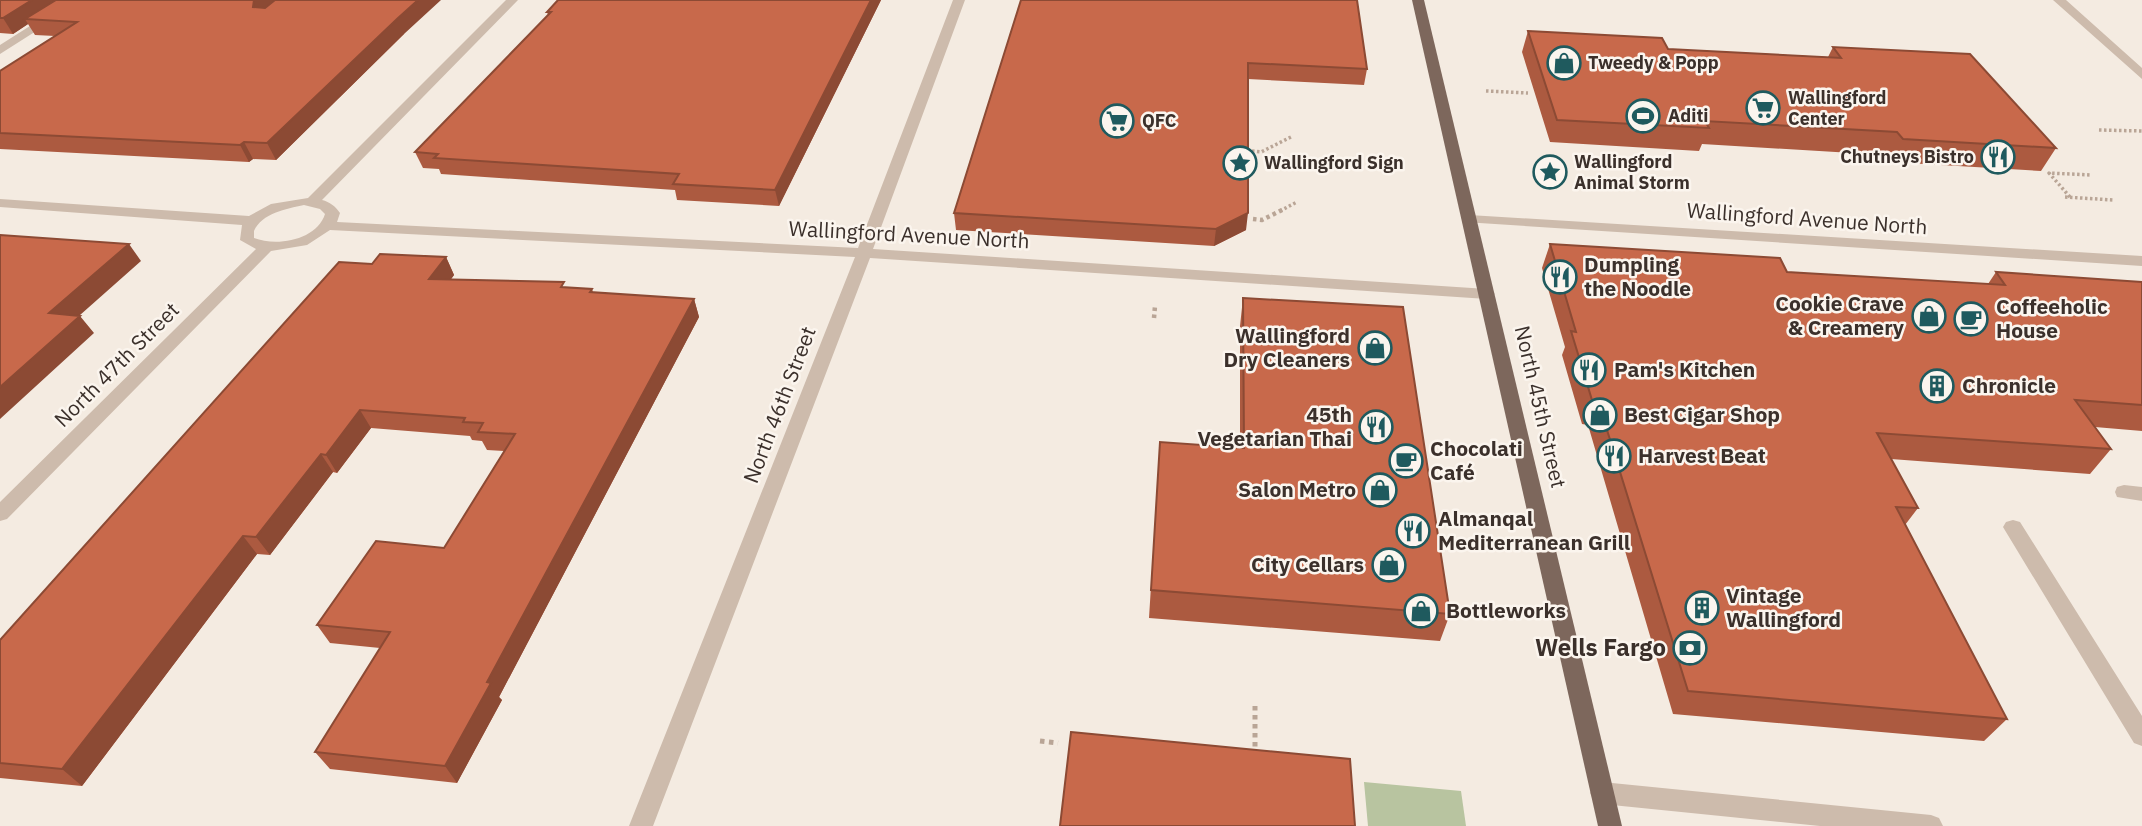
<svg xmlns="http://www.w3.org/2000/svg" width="2142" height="826" viewBox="0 0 2142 826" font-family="'IBM Plex Sans',sans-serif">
  <rect width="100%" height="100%" fill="#f4ebe1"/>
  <path fill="#b8c4a0" d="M1364 782 1461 791 1466 826H1368Z"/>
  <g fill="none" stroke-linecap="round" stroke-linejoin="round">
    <path stroke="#b9a596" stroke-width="3.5" stroke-dasharray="2.5 2.5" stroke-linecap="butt" d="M1486 91 1528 93
      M2099 130 2142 131
      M1252 151 1261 152 1293 136
      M2065 197 2113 200
      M2070 197 2049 173 2091 175
      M1280 211 1297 202"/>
    <path stroke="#b9a596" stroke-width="4.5" stroke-dasharray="3.5 3.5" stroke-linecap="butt" d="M1253 219 1262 220 1284 209
      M1154 318 1155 306"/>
    <path stroke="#b9a596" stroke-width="5" stroke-dasharray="4.5 4.5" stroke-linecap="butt" d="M1255 706V755
      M1040 741 1058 743"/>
    <path fill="#cdbbac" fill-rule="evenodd" d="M71 0H85L0 54V45Z
      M506 0H518L322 200C330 202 335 206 340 213L337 222 858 248 953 0H965L873 249 1487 289 1495 294 1487 299 870 258 653 826H629L855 257 330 230 307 245 271 251 7 519 0 521V502L256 249 240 240 242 225 0 207V199L249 216 271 204 308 198ZM304 205 320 209 325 214C317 240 277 247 254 238V231C262 213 286 209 304 205Z
      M2053 0H2066L2142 68V79Z
      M1469 215 2142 256V266L1464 222 1462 219 1464 216Z
      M2124 485 2142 487V501L2117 497 2115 492 2117 487Z
      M2013 520 2020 522 2142 716V746L2134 743 2006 532 2003 527 2006 522Z
      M1602 782 1931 815 1939 818 1943 826H1820L1602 804 1594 801 1590 793 1594 785Z"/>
    <path fill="#7d675c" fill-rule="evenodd" d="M1412 0H1424L1622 826H1598Z"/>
  </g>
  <path fill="#ac5a40" d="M0 0 404 34 276 160 253 159 249 162 0 149V71L55 36 35 35 28 24 13 34 0 33Z
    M558 0H881L779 206 677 200 675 190 441 174 439 169 423 168 415 152 548 15 547 12Z
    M1021 0 1367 69 1364 85 1248 79 1246 230 1214 246 956 230 954 213Z
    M1528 31 1668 49 1828 57 1833 47 2056 148 2041 171 1890 162 1885 155 1702 144 1699 151 1550 142 1522 52Z
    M1550 244 1787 272 1988 284 1996 272 2142 282V431L2095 427 2111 449 2090 474 1891 459 1918 508 1905 525 2007 719 1984 741 1673 714 1588 425 1582 424 1562 355 1565 347 1542 268Z
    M446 257 454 275 451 279 592 289 593 292 694 299 699 317 499 697 502 700 457 783 330 769 315 752 380 648 330 643 317 625 444 548 504 451 487 450 482 441 472 440 470 436 371 428 337 473 333 472 270 555 257 554 82 786 0 778V640L372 264Z
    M1243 298 1450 614 1440 641 1149 618 1160 442 1240 448V326Z"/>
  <path fill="#8c4a34" d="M32 0H66L25 19 28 24 13 34 3 18Z
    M254 0H280L261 15 253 7Z
    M418 0H441L404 34 276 160 267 143 397 19Z
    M871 0H881L779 206 775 190Z
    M244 142 253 159 249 162 240 145Z
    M1248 213 1246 230 1214 246 1216 229Z
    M129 244 141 261 62 331 49 313Z
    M446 257 454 275 438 297 429 279Z
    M694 299 699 317 499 697 502 700 457 783 445 766 487 682Z
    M80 316 94 333 0 419V387Z
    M360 410 371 428 337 473 326 455Z
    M321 454 333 472 270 555 256 537Z
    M243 536 257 554 82 786 62 769Z"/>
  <path fill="#c8694b" stroke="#8c4a34" stroke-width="2" d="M0 0H32L3 18H0Z
    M56 0H254L253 7 265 8 275 0H418L397 19 267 143 244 142 240 145 0 133V71L77 22 25 19Z
    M558 0H871L775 190 673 184 679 174 434 158 438 154 415 152 551 12H547Z
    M1021 0H1357L1367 69 1248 63V213L1216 229 954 213Z
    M1528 31 1662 38 1668 49 1841 58 1833 47 1970 54 2056 148 1903 139 1897 132 1705 121 1709 128 1557 120Z
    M0 235 129 244 49 313 80 316 0 387Z
    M1550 244 1780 258 1787 272 2005 285 1996 272 2142 282V405L2075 400 2111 449 1877 433 1918 508 1896 507 2007 719 1688 691 1598 401 1592 400 1571 331 1576 332Z
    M380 254 446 257 429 279 564 282 561 287 592 289 590 292 694 299 487 682 491 683 445 766 315 752 390 632 317 625 376 541 444 548 515 434 478 432 483 423 463 422 465 418 360 410 326 455 321 454 256 537 243 536 62 769 0 763V640L339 262 372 264Z
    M1243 298 1403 307 1450 614 1151 590 1160 442 1244 448Z
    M1071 732 1350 759 1355 826H1060Z"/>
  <defs>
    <symbol id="shop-ring" viewBox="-11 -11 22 22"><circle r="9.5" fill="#fbf5ee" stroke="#1f5a5e" stroke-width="1.5"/><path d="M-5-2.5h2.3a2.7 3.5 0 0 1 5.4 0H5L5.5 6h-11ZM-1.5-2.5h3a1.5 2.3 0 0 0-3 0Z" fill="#1f5a5e"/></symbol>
    <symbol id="supermarket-ring" viewBox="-11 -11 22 22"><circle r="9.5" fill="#fbf5ee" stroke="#1f5a5e" stroke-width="1.5"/><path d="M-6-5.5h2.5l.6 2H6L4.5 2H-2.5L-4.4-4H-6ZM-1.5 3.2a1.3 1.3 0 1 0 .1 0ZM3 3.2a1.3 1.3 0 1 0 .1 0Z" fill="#1f5a5e"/></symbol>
    <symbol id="stadium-ring" viewBox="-11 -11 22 22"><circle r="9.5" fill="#fbf5ee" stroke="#1f5a5e" stroke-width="1.5"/><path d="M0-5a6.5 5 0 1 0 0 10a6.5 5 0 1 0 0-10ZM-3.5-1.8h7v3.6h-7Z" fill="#1f5a5e"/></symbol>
    <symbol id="restaurant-ring" viewBox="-11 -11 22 22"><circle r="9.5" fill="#fbf5ee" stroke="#1f5a5e" stroke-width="1.5"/><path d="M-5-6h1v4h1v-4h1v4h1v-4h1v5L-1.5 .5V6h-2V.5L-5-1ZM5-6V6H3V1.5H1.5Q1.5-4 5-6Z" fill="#1f5a5e"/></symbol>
    <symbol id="sight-ring" viewBox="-11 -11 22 22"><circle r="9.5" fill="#fbf5ee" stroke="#1f5a5e" stroke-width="1.5"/><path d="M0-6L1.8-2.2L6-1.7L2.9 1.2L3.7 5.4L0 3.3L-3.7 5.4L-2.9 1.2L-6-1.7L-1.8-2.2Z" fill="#1f5a5e"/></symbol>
    <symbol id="cafe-ring" viewBox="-11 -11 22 22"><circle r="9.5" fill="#fbf5ee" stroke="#1f5a5e" stroke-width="1.5"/><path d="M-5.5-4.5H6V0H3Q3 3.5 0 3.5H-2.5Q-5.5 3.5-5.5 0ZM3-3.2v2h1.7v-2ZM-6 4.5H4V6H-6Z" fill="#1f5a5e"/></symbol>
    <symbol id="building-ring" viewBox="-11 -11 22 22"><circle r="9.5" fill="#fbf5ee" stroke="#1f5a5e" stroke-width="1.5"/><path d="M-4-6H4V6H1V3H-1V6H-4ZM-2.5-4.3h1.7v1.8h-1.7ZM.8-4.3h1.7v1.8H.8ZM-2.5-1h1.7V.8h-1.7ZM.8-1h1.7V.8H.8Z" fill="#1f5a5e"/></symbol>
    <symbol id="bank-ring" viewBox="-11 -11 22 22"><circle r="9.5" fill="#fbf5ee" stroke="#1f5a5e" stroke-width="1.5"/><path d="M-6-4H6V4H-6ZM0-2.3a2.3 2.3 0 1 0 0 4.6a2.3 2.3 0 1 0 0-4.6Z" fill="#1f5a5e"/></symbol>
  </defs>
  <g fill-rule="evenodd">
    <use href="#shop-ring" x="1545" y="44" width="38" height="38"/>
    <use href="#supermarket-ring" x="1744" y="89" width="38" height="38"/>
    <use href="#stadium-ring" x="1624" y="97" width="38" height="38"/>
    <use href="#supermarket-ring" x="1098" y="102" width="38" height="38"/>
    <use href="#restaurant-ring" x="1979" y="138" width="38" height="38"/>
    <use href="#sight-ring" x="1221" y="144" width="38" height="38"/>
    <use href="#sight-ring" x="1531" y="153" width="38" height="38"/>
    <use href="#restaurant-ring" x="1541" y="258" width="38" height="38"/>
    <use href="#shop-ring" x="1910" y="297" width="38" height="38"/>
    <use href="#cafe-ring" x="1952" y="300" width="38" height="38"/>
    <use href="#shop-ring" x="1356" y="329" width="38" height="38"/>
    <use href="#restaurant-ring" x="1570" y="351" width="38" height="38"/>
    <use href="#building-ring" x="1918" y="367" width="38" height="38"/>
    <use href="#shop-ring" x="1581" y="396" width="38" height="38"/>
    <use href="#restaurant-ring" x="1357" y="408" width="38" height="38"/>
    <use href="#restaurant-ring" x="1595" y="437" width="38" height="38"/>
    <use href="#cafe-ring" x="1387" y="442" width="38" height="38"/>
    <use href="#shop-ring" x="1361" y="471" width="38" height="38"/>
    <use href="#restaurant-ring" x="1394" y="512" width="38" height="38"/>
    <use href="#shop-ring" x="1370" y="546" width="38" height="38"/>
    <use href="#building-ring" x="1683" y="589" width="38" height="38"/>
    <use href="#shop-ring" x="1402" y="592" width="38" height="38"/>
    <use href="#bank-ring" x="1671" y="629" width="38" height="38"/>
  </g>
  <g text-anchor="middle" stroke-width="5" stroke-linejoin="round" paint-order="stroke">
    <g font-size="18" font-weight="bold" fill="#3b302b" stroke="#fbf5ee" text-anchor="start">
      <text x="1588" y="69">Tweedy &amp; Popp</text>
      <text x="1788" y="104">Wallingford<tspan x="1788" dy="21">Center</tspan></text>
      <text x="1668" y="122">Aditi</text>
      <text x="1142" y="127">QFC</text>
      <text x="1974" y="163" text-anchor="end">Chutneys Bistro</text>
      <text x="1574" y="168">Wallingford<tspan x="1574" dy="21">Animal Storm</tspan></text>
      <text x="1264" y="169">Wallingford Sign</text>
    </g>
    <g font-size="21" fill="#3b302b" stroke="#fbf5ee">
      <text transform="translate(1807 219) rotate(4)" y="7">Wallingford Avenue North</text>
      <text transform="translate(909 235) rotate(3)" y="7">Wallingford Avenue North</text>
      <text transform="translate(117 365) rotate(-45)" y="7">North 47th Street</text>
      <text transform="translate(780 405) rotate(-69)" y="7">North 46th Street</text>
      <text transform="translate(1540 407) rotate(77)" y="7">North 45th Street</text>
    </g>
    <g font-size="21" font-weight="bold" fill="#3b302b" stroke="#fbf5ee" text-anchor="start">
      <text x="1584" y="272">Dumpling<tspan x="1584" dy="24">the Noodle</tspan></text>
      <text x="1904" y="311" text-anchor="end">Cookie Crave<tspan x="1904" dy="24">&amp; Creamery</tspan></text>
      <text x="1996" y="314">Coffeeholic<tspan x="1996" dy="24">House</tspan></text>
      <text x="1350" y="343" text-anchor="end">Wallingford<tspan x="1350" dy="24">Dry Cleaners</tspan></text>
      <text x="1614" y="377">Pam's Kitchen</text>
      <text x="1962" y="393">Chronicle</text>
      <text x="1352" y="422" text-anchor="end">45th<tspan x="1352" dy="24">Vegetarian Thai</tspan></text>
      <text x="1624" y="422">Best Cigar Shop</text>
      <text x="1430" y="456">Chocolati<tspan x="1430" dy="24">Café</tspan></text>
      <text x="1638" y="463">Harvest Beat</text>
      <text x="1356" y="497" text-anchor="end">Salon Metro</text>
      <text x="1438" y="526">Almanqal<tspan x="1438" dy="24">Mediterranean Grill</tspan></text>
      <text x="1364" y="572" text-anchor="end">City Cellars</text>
      <text x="1726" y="603">Vintage<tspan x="1726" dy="24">Wallingford</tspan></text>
      <text x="1446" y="618">Bottleworks</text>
    </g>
    <g font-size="24" font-weight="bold" fill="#3b302b" stroke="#fbf5ee" text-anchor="end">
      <text x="1666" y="656">Wells Fargo</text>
    </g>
  </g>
</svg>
